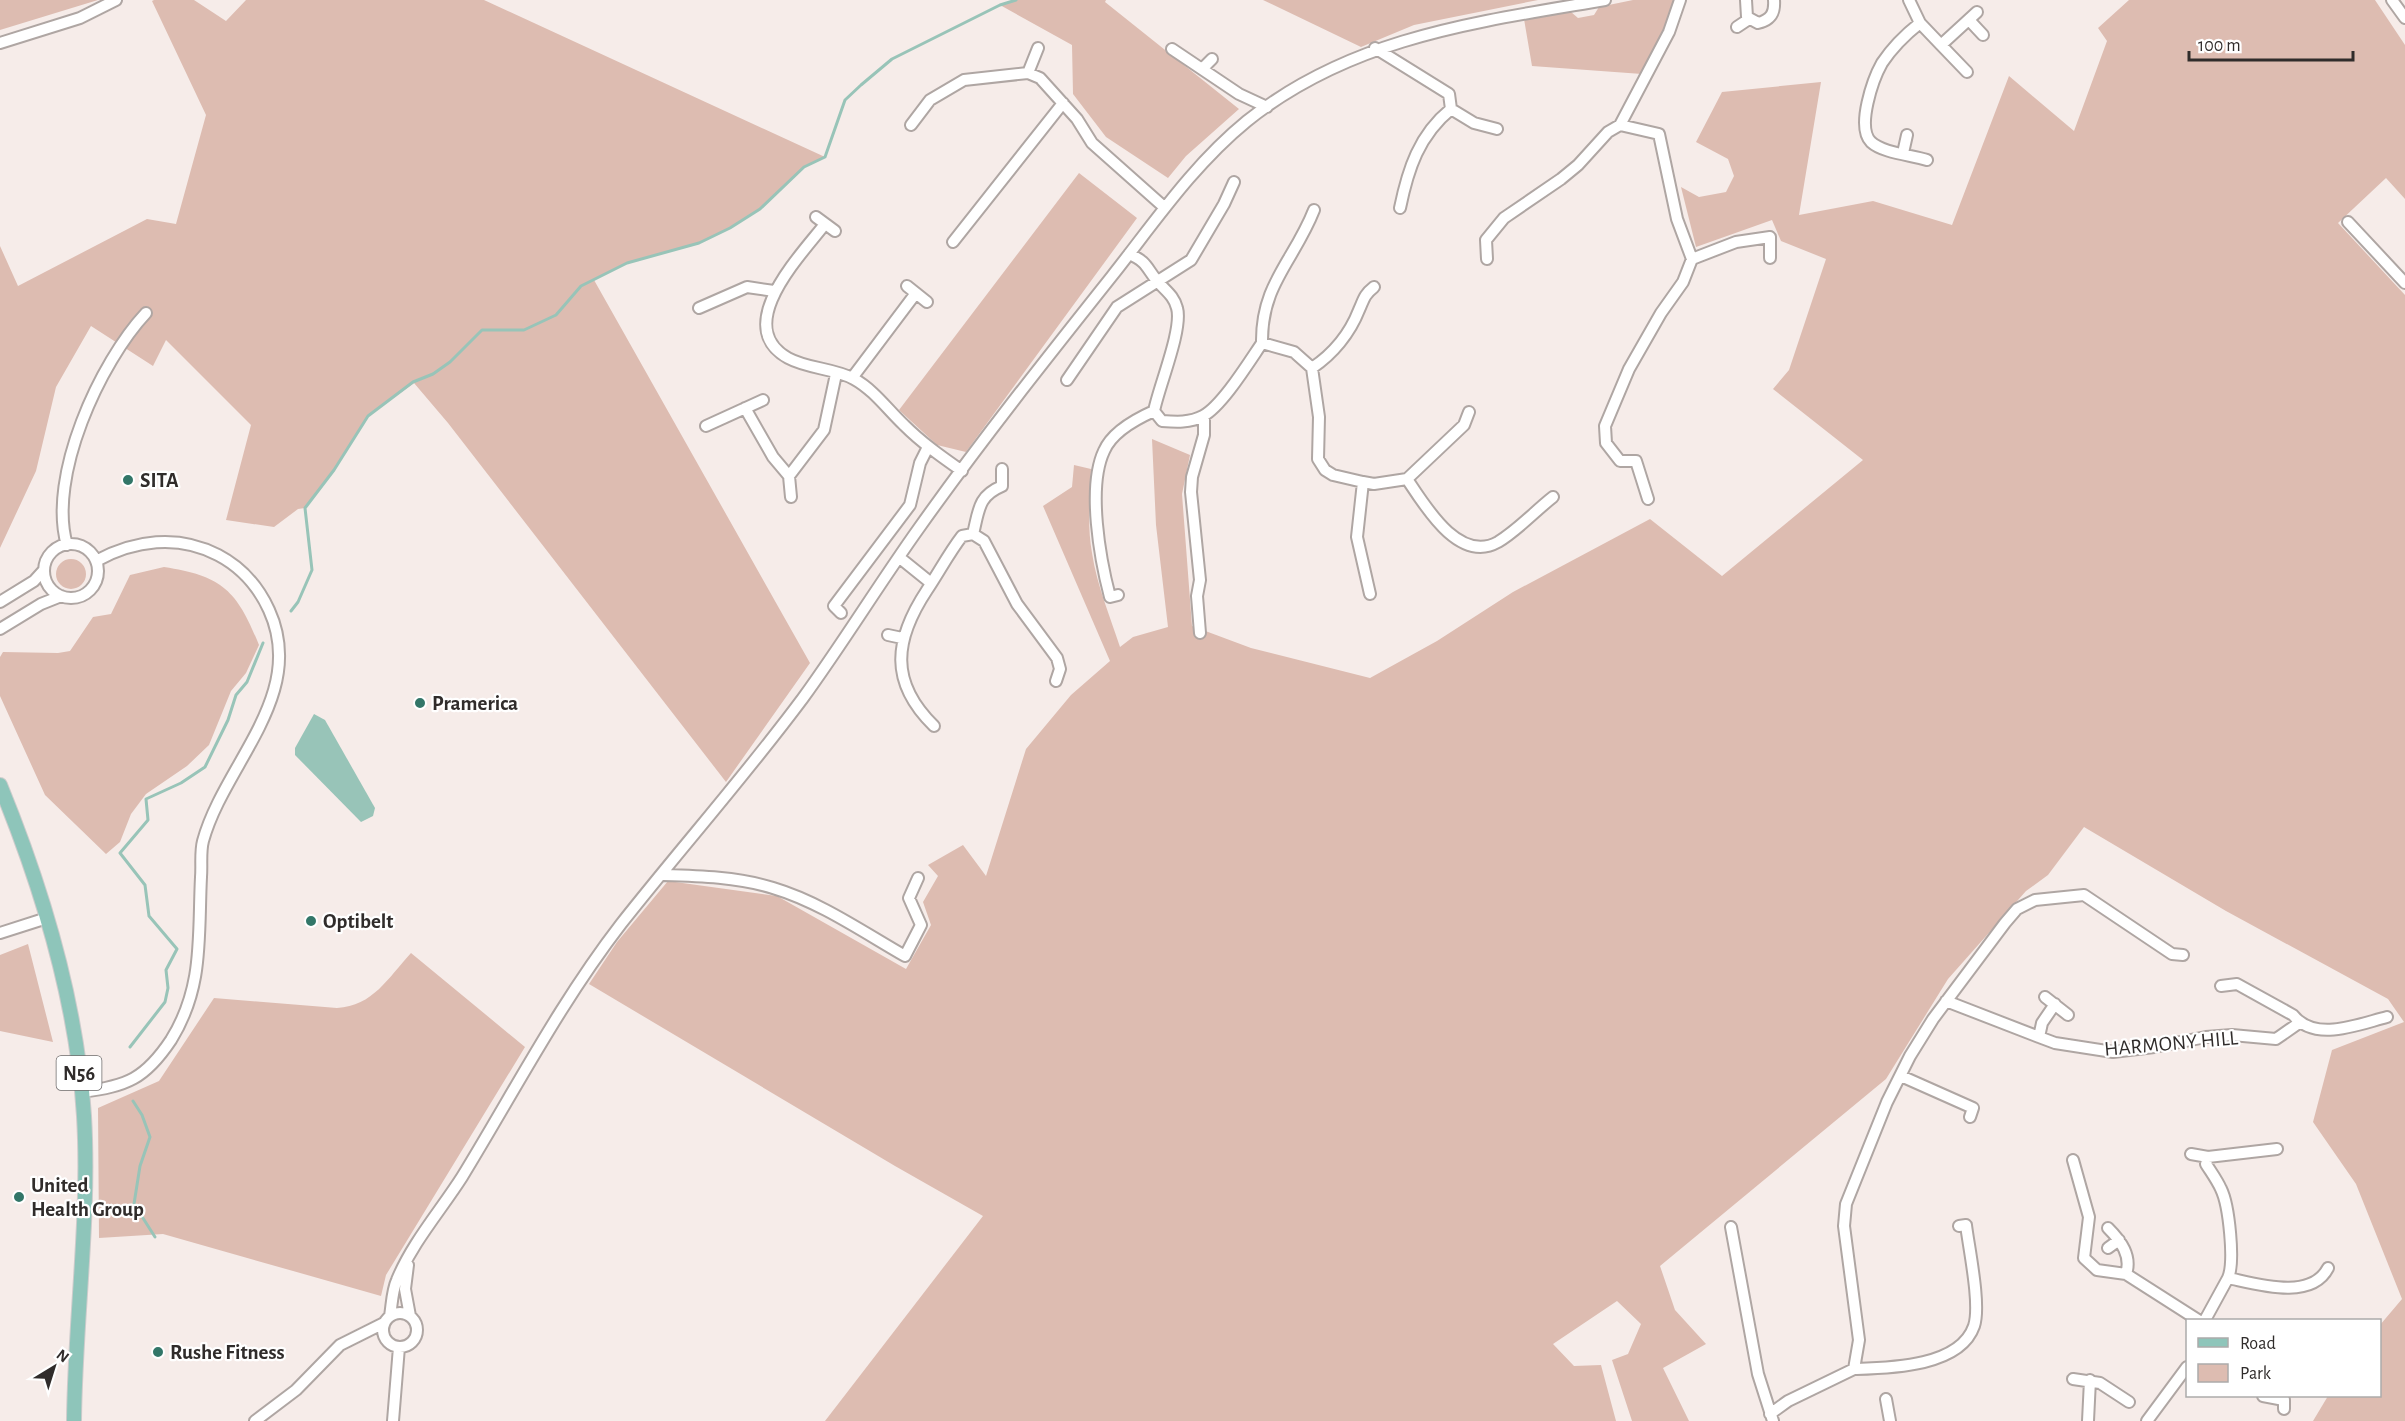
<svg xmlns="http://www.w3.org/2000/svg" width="2405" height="1421" viewBox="0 0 2405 1421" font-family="'Alegreya Sans',sans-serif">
  <rect width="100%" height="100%" fill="#f6ece9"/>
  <path fill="#ddbcb1" d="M0 0H98L0 30Z
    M154 0H194L226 21 246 0H484L825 157 804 167 760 209 730 228 699 243 627 263 594 280 810 663 726 782 448 423 414 383 368 416 334 470 305 508 298 509 274 527 226 520 251 425 166 340 153 366 91 326 56 387 36 471 0 548V246L18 286 147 219 176 224 206 115 152 1Z
    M1016 0H1106L1105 2 1239 109 1186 156 1168 178 1106 137 1073 94 1072 45 1000 5Z
    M1263 0H1538L1414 25 1361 47Z
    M1633 0H1674L1669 24 1642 74 1532 66 1524 19 1571 12 1578 18 1594 15 1599 7Z
    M2129 0H2375L2405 45V199L2386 178 2338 223 2405 295V1421H2313L2328 1396H2380V1325L2402 1299 2356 1184 2313 1122 2332 1050 2404 1022 2388 999 2226 911 2084 827 2048 875 2026 891 1948 979 1886 1079 1660 1266 1675 1310 1706 1344 1663 1368 1689 1421H1632L1612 1360 1628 1354 1641 1324 1617 1301 1553 1344 1574 1366 1601 1365 1616 1421H825L983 1216 895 1166 589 984 617 942 668 881 777 896 906 969 931 925 923 902 938 876 928 865 963 845 986 876 1026 749 1071 695 1110 661 1043 506 1072 487 1074 465 1091 469C1090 497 1087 525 1092 553 1097 586 1110 616 1120 647L1133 637 1168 627 1156 525 1152 439 1190 455 1182 494 1192 626 1251 648 1370 678 1437 641 1513 592 1650 519 1722 576 1863 460 1773 389 1789 370 1826 259 1781 241 1772 220 1696 247 1681 187 1699 197 1726 192 1734 176 1728 159 1696 142 1722 92 1821 82 1799 215 1873 201 1952 225 2009 76 2074 131 2107 41 2098 28Z
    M1079 173 1137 218 966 452 937 445 899 410Z
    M56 574a15 15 0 1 1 30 0a15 15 0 1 1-30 0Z
    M164 567C222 576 237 590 259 645L246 673 231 691 209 745 187 766 146 794 131 814 120 842 106 854 45 795 0 696V657L3 652 58 653 70 651 93 617 111 614 130 575Z
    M28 944 53 1042 0 1031V955Z
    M411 953 525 1047 386 1275 381 1296 163 1234 99 1238 98 1108 159 1081 214 998 337 1008C373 1006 388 978 411 953Z"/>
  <path fill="#98c4b8" d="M314 714 325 720 375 808 373 816 361 822 295 755V748Z"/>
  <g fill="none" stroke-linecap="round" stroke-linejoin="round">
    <path stroke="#98c4b8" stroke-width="3" d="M291 611 298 602 312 570 305 508 334 470 368 416 413 382 433 374 450 362 482 330H524L556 315 581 286 627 263 699 243 730 228 760 209 804 167 825 157 845 100 861 85 892 59 1000 5 1016 0
      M130 1047 165 1002 168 988 166 970 177 949 149 916 145 885 120 853 148 820 146 799 181 783 205 767 228 720 236 695 247 682 263 643
      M133 1101 142 1115 150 1137 140 1166 134 1204 155 1237"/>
    <defs>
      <path id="minor" d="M1746 0 1747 17 1758 23C1771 20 1775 13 1774 0
        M1909 0 1920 23 1941 45
        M2392 0 2405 18
        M1969 20 1983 35
        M1920 23C1906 34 1892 48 1882 63 1873 79 1856 127 1871 142 1883 153 1911 155 1927 160
        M1737 27 1749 19
        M0 43 80 18 116 0
        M1375 48 1449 94 1451 109C1419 135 1408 169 1400 208
        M1172 49 1239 94 1267 107
        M1202 69 1212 59
        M1967 72 1941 45 1977 12
        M1028 73 1038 48
        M1451 109 1474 123 1497 129
        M911 125 930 100 964 80 1028 73 1040 78 1077 119 1092 143 1164 207
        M1903 153 1907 135
        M816 217 835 231
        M2348 222 2405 283
        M825 224C801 255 731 326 788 358 808 369 834 368 854 379 874 390 888 410 904 425 922 443 942 457 962 471
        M953 242 1063 103
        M1129 254C1148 262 1146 268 1158 282 1166 291 1174 296 1177 308 1183 329 1159 386 1154 411L1162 421C1176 422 1190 423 1203 416 1222 406 1249 362 1262 343
        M1487 259 1486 240 1504 218 1561 179 1578 165 1608 132 1620 125
        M1692 259 1736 242 1770 237V258
        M907 286 927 302
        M699 308 747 287 774 291
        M1312 368 1294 352 1262 343C1261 284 1294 261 1314 210
        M852 378 916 293
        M1067 380 1117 307 1191 260 1224 204 1234 182
        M745 408 773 457 789 476 791 497
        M1469 412 1464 425 1407 479C1425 506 1459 564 1498 542 1518 530 1535 511 1553 497
        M706 426 763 400
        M789 476 824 430 836 374
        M1363 482 1333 475 1325 470 1318 459 1319 417 1312 368C1333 354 1350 333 1359 310 1364 299 1364 295 1374 287
        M1648 499 1636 461H1620L1606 443 1605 426 1629 369 1661 313 1683 282 1692 259 1677 219 1659 134 1620 125 1669 32 1680 0
        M973 534C979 510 978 496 1002 486V469
        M44 571a27 27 0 1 1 54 0a27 27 0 1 1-54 0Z
        M67 545C47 477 100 362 146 313
        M900 558 931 583
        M1370 594 1357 537 1363 482 1374 484 1407 479
        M1118 595 1110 597C1100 559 1087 487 1104 451 1112 432 1136 419 1154 411
        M0 602 34 581 44 570
        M841 613 834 606 910 505 920 463 928 447
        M0 629 41 604 61 596
        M1200 633 1197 596 1200 580 1191 492 1192 477 1204 435V416
        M888 635 902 638
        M934 726C889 682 894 640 927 590 939 572 949 553 962 536L973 534 984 541 1017 604 1057 658 1060 669 1056 681
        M663 875C699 876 738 877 773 888 820 902 863 932 905 956L921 925 909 898 918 878
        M0 933 47 918
        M2221 986 2237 984 2293 1015C2315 1043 2359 1024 2387 1017
        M2045 997 2068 1015
        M1946 1001 2039 1037 2042 1023 2055 1004
        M2039 1037 2055 1043 2113 1052 2154 1047 2206 1037 2232 1035 2276 1039 2299 1023
        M1901 1076 1973 1108 1970 1117
        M82 1092C127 1086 145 1079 171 1040 204 987 198 937 201 877 202 866 200 852 203 841 224 764 308 695 269 610 258 586 241 567 218 555 178 534 134 540 96 561
        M2191 1154 2208 1157 2277 1149
        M2208 1157 2206 1164C2211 1172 2217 1180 2221 1189 2229 1205 2235 1262 2228 1278 2257 1284 2311 1301 2328 1268
        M2073 1160 2089 1217 2084 1258 2097 1270 2126 1274 2198 1320
        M1959 1226 1966 1225C1969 1249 1981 1305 1974 1326 1960 1367 1889 1368 1854 1369L1859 1340 1844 1226 1846 1204 1887 1102 1910 1056 1933 1019 2005 923 2017 909 2035 900 2084 895 2172 954 2183 955
        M1731 1227 1758 1374 1773 1421
        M2108 1228C2121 1241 2132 1256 2126 1274
        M2108 1248 2119 1240
        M408 1265 405 1289 410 1316
        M383 1330a17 17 0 1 1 34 0a17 17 0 1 1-34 0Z
        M390 1316C392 1304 392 1291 397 1280 412 1243 441 1210 462 1177 514 1092 560 1003 621 924 681 848 745 776 803 698 843 643 879 584 919 528 980 442 1046 359 1112 276 1154 223 1193 165 1247 121 1352 37 1477 22 1605 0
        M2205 1320 2228 1278
        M2073 1379 2100 1383 2129 1402
        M2263 1396 2284 1400V1409
        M1886 1399 1890 1421
        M1770 1414 1788 1401 1854 1369
        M255 1421 296 1390 340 1345 384 1323
        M393 1421 399 1347
        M2088 1421 2090 1380
        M2147 1421 2187 1367"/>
      <path id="major" d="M0 785C43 890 77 1002 84 1116 90 1217 75 1319 74 1421"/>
    </defs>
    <use href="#minor" stroke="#afa6a3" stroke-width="14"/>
    <use href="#major" stroke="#cdcccc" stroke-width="16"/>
    <use href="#minor" stroke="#fff" stroke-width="10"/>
    <use href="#major" stroke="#8ec5ba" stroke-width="14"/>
  </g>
  <g fill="#327668" stroke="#fff" stroke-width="2">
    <circle cx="128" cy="480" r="6"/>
    <circle cx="420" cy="703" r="6"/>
    <circle cx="311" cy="921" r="6"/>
    <circle cx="19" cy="1197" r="6"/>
    <circle cx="158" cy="1352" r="6"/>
  </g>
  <g text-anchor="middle" stroke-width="4.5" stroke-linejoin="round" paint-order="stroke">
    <rect fill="#fff" stroke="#6e6b6b" stroke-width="1.5" x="56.5" y="1056" width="45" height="34" rx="4.5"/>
    <g font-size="20" font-weight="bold" fill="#302c2b">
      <text x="79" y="1080">N56</text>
    </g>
    <g font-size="21" font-weight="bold" fill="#302c2b" stroke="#fff" text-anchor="start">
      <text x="140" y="487">SITA</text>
      <text x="432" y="710">Pramerica</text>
      <text x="323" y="928">Optibelt</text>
      <text x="31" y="1192">United<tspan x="31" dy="24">Health Group</tspan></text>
      <text x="170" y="1359">Rushe Fitness</text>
    </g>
    <g font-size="21" fill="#302c2b" stroke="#fff">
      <text transform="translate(2171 1043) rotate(-5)" y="7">HARMONY HILL</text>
    </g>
  </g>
  <rect x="2186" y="1319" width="195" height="78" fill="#ffffff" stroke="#acabaa" stroke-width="1.5"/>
  <rect x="2198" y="1338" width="30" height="9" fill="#8ec5ba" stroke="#acabaa" stroke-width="1.5"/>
  <text x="2240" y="1349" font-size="18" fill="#302c2b">Road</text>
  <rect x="2198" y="1364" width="30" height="18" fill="#ddbcb1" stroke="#acabaa" stroke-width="1.5"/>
  <text x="2240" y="1379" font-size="18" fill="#302c2b">Park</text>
  <g transform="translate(54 1367) rotate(38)" stroke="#ffffff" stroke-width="4.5" paint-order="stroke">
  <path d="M0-4.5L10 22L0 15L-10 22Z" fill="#302c2b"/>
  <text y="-9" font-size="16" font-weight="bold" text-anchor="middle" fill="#302c2b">N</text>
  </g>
  <path d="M2189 51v9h164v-9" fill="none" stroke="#302c2b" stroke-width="3"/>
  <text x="2198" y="51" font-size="18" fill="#302c2b" stroke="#ffffff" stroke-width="4.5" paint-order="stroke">100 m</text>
</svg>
